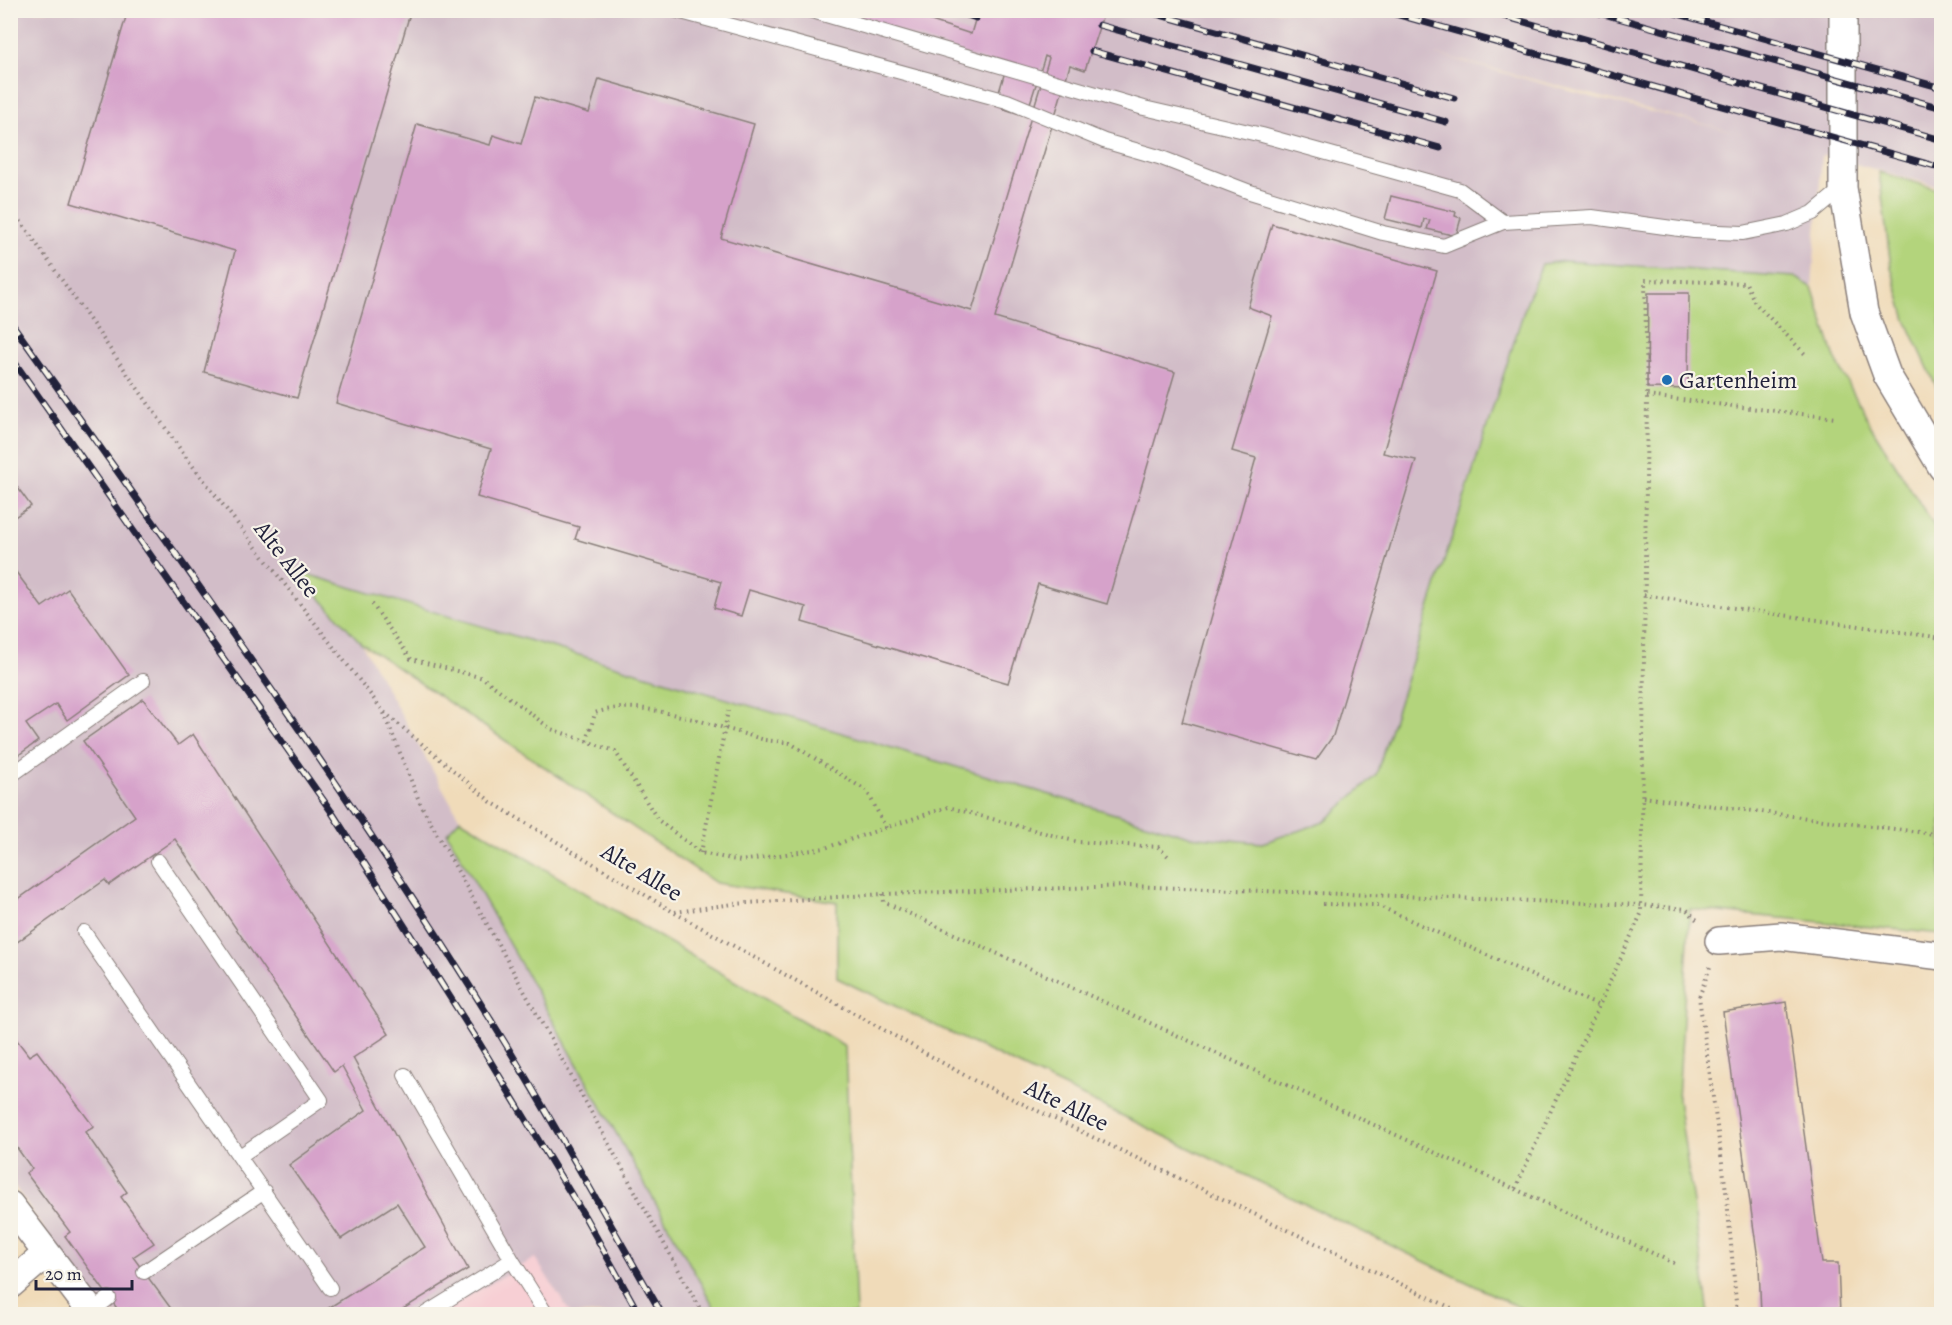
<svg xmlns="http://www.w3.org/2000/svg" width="1952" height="1325" viewBox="0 0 1952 1325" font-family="Alegreya,serif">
  <rect width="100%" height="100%" fill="#f7f3e8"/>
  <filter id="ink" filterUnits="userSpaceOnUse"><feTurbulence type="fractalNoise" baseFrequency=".0167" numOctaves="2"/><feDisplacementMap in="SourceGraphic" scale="12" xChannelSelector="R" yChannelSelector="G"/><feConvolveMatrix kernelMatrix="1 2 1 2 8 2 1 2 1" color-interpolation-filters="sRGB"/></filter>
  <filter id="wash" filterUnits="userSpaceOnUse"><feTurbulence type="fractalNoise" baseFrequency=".008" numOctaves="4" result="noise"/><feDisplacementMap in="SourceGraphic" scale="24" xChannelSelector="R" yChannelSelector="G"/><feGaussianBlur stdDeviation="1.35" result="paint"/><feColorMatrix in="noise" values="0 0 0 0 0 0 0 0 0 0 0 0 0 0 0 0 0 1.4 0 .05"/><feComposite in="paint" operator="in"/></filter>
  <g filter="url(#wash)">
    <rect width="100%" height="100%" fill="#f0dbb9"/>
    <path fill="#f7cfd4" d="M535 1257 571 1314H437Z"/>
    <path fill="#d2bdc8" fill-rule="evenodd" d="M10 11H1941V187L1822 155 1812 287 1795 277 1564 261 1542 264 1527 301 1376 775 1324 822 1262 843 1189 836 297 572 361 643 460 819 448 834 718 1314H571L535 1258 437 1314H102L11 1181ZM1435 54H1436L1742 134 1588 96Z"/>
    <path fill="#b3d47c" stroke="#6a7b5c" stroke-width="1.5" d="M1879 172 1941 190V397L1906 320 1891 267Z
      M1564 261 1795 277 1812 287 1835 358 1869 423 1941 537V934L1690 909 1678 1099 1709 1314H1533L837 978V902L716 883 361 643 296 571 1189 836 1262 843 1324 822 1376 775 1527 301 1542 264Z
      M460 819 845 1046 856 1314H718L447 833Z"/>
    <g id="blocks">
      <path fill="#d6a2ca" d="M128 10H411L297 398 204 372 235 251 71 203Z
        M860 10H898L971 34 978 10H1087L1103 15 1085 70 1070 65 995 318 1175 372 1107 604 1038 584 1008 683 802 622 806 607 749 590 741 616 714 608 721 582 575 539 579 527 477 497 491 449 336 403 417 124 490 145 493 135 521 144 535 97 589 113 599 79 754 124 721 238 972 311 1049 58 1045 56 1026 116 995 106 1006 68 858 17Z
        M1391 196 1456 212 1455 216 1461 218 1456 236 1427 229 1430 220 1424 219 1422 228 1385 219Z
        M1272 224 1437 271 1383 453 1416 460 1333 736 1316 760 1182 722 1256 458 1232 451 1272 316 1248 307Z
        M1648 293H1689L1688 389 1647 388Z
        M10 477 31 506 10 520Z
        M10 564 42 607 68 589 129 675 67 720 56 704 26 724 38 741 10 761Z
        M143 699 178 745 193 734 389 1034 353 1058 468 1269 395 1314H319L425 1247 397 1203 341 1239 289 1165 366 1110 342 1066 334 1072 175 839 109 885 105 880 10 947V905L135 816 83 741Z
        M1786 1002 1822 1263H1838L1840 1314H1761L1759 1266 1723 1012Z
        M10 1031 29 1056 37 1051 94 1127 85 1132 127 1192 121 1197 154 1243 133 1257 175 1314H121L65 1236 70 1232 26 1173 32 1169 10 1138Z"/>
    </g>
  </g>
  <g filter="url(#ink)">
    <use href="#blocks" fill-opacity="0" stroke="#897e7a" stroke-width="1.5"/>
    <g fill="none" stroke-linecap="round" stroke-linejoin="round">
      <defs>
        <path id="service" d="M674 10 1007 101 1104 141 1159 157 1250 192 1383 233 1444 246 1503 222 1592 217 1694 231 1743 233 1787 224 1813 213 1843 188
          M809 10 1144 108 1262 135 1460 190 1503 222
          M10 776 143 681
          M158 861 321 1100 240 1156
          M84 932 330 1288
          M405 1075 512 1260 546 1314
          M144 1272 264 1191
          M91 1312 109 1298
          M425 1314 512 1260"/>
        <path id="minor" d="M1843 10V188L1864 312 1887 375 1942 467
          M1719 941 1781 936 1942 956
          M10 1205 93 1314
          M10 1285 46 1254"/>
      </defs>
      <use href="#service" stroke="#897e7a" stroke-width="16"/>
      <use href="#minor" stroke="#897e7a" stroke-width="30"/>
      <path stroke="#897e7a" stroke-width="4" stroke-dasharray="1.5 4.5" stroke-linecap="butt" d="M10 206 185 456 384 712 491 802 675 913 975 1081 1464 1314
        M1647 396 1836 418
        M1644 595 1942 638
        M372 604 411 659 483 678 551 729 615 751 658 820 701 853 741 861 825 848 948 807 1078 842 1158 847 1169 857
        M384 713 420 803 703 1314
        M765 740 790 743 867 791 886 828
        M587 741 595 713C630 701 662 712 697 720
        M1643 797 1942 835
        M701 853 728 711
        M883 894 884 902 1515 1189 1641 914 1647 396 1645 280 1746 283 1755 303 1807 356
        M1323 904 1377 905 1599 1006
        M675 912 733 904 883 894 1128 886 1641 905 1686 909 1699 922
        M1710 967 1699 997 1727 1198 1737 1314
        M1515 1189 1678 1265"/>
      <use href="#service" stroke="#fff" stroke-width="14"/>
      <use href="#minor" stroke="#fff" stroke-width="27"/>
      <defs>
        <path id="rail" d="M953 10 976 18
          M1142 10 1454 98
          M1381 10 1942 168
          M1482 10 1942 140
          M1589 10 1942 108
          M1664 10 1942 88
          M1099 25 1446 122
          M1092 51 1440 148
          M10 321C175 553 344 784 494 1025 553 1120 606 1218 662 1314
          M10 356 331 811 478 1041 585 1217 639 1314"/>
      </defs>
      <use href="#rail" stroke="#22223b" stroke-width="7"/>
      <use href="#rail" stroke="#f7f3e8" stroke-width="4.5" stroke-dasharray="14" stroke-linecap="butt"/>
      <path stroke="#897e7a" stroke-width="4" stroke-dasharray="1.5 4.5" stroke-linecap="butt" d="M697 720 765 740"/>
    </g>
  </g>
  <circle fill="#1f6fb2" stroke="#f7f3e8" stroke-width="2" cx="1667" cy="380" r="6"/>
  <g text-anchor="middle" stroke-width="4.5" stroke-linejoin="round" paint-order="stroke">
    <g font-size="24" fill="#22223b" stroke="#f7f3e8" text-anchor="start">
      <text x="1679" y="388">Gartenheim</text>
    </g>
    <g font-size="24" fill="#22223b" stroke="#f7f3e8">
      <text transform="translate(287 559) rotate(52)" y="8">Alte Allee</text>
      <text transform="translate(642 872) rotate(31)" y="8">Alte Allee</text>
      <text transform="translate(1067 1105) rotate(26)" y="8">Alte Allee</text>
    </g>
  </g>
  <rect width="1952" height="1325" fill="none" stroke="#f7f3e8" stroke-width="36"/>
  <path d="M36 1280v9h96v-9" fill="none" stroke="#22223b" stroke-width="3"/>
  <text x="45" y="1280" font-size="18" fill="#22223b" stroke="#f7f3e8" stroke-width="4.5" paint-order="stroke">20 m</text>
</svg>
